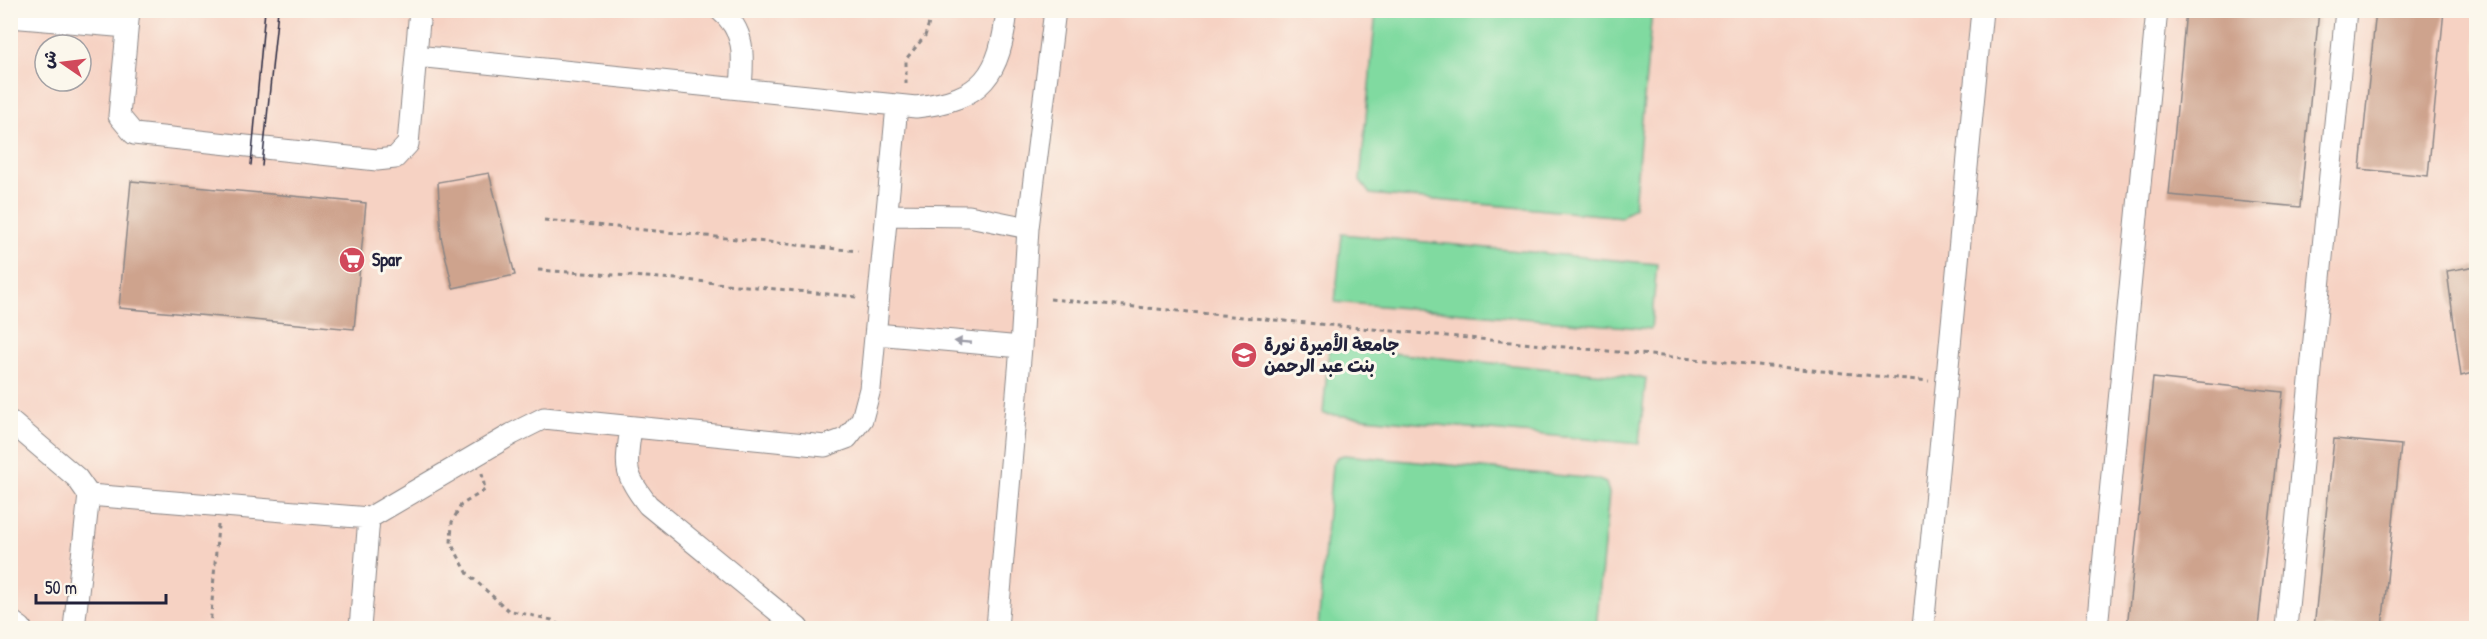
<svg xmlns="http://www.w3.org/2000/svg" width="2487" height="639" viewBox="0 0 2487 639" font-family="'Patrick Hand','Playpen Sans Arabic',sans-serif">
  <rect width="100%" height="100%" fill="#fbf7ec"/>
  <filter id="ink" filterUnits="userSpaceOnUse"><feTurbulence type="fractalNoise" baseFrequency=".0167" numOctaves="2"/><feDisplacementMap in="SourceGraphic" scale="12" xChannelSelector="R" yChannelSelector="G"/><feConvolveMatrix kernelMatrix="1 2 1 2 8 2 1 2 1" color-interpolation-filters="sRGB"/></filter>
  <filter id="wash" filterUnits="userSpaceOnUse"><feTurbulence type="fractalNoise" baseFrequency=".008" numOctaves="4" result="noise"/><feDisplacementMap in="SourceGraphic" scale="24" xChannelSelector="R" yChannelSelector="G"/><feGaussianBlur stdDeviation="1.35" result="paint"/><feColorMatrix in="noise" values="0 0 0 0 0 0 0 0 0 0 0 0 0 0 0 0 0 1.4 0 .05"/><feComposite in="paint" operator="in"/></filter>
  <g filter="url(#wash)">
    <rect width="100%" height="100%" fill="#f2e8cf"/>
    <path fill="#f6d2c3" fill-rule="evenodd" d="M11 11H2476V628H11ZM45 45H81V81H45Z"/>
    <path fill="#80daa0" stroke="#517e6e" stroke-width="1.5" d="M1376 11H1652L1634 207 1622 217 1370 194 1360 181Z
      M1342 234 1657 264 1651 329 1335 302Z
      M1329 347 1646 378 1639 444 1323 414Z
      M1344 455 1597 479 1606 483 1609 493 1596 628H1318L1332 465 1337 457Z"/>
    <g id="blocks">
      <path fill="#cea38d" d="M2186 10H2319L2300 207 2169 195Z
        M2376 10H2444L2428 176 2360 169Z
        M489 173 515 275 453 288 441 237 438 182Z
        M131 181 366 203 354 329 119 308Z
        M2476 266V372L2461 376 2447 271Z
        M2153 378 2283 392 2258 628H2127Z
        M2334 439 2401 445 2382 628H2314Z"/>
    </g>
  </g>
  <g filter="url(#ink)">
    <use href="#blocks" fill-opacity="0" stroke="#8a8585" stroke-width="1.5"/>
    <g fill="none" stroke-linecap="round" stroke-linejoin="round">
      <defs>
        <path id="minor" d="M129 10 119 116 134 134 377 160 395 158 408 144 420 10
          M720 10C747 32 743 58 741 89
          M10 17 127 27
          M416 56 916 107C983 100 1000 75 1007 10
          M887 215 969 216 1028 228
          M876 334 1021 347
          M10 421 77 478 89 495 74 628
          M631 427C626 467 622 472 648 505L798 628
          M89 495 369 518 512 434 544 418 825 446 847 438 862 419 870 389 897 106
          M10 620 21 628
          M360 628 369 518
          M997 628 1021 347 1028 228 1055 10
          M1923 628 1982 10
          M2097 628 2157 10
          M2286 628 2346 10"/>
      </defs>
      <use href="#minor" stroke="#8a8585" stroke-width="23"/>
      <path stroke="#8a8585" stroke-width="3" stroke-dasharray="4.5 4.5" stroke-linecap="butt" d="M906 84V59L925 36 933 10
        M544 220 858 251
        M538 270 676 279 857 297
        M1050 299 1929 381
        M482 473 485 490 461 505 452 522 451 543 468 574 508 610 552 620 563 628
        M210 628 218 525"/>
      <use href="#minor" stroke="#fff" stroke-width="21"/>
      <path stroke="#22223b" stroke-width="1.5" d="M251 165 265 10
        M262 166 278 10"/>
    </g>
    <defs><path id="oneway-solid" d="M-6-.8H1V-3.2L6.5 0L1 3.2V.8H-6Z" transform="scale(1.5)"/></defs>
    <use fill="#9c9ca7" href="#oneway-solid" transform="translate(963 342) rotate(-175)"/>
  </g>
  <defs>
    <symbol id="supermarket-disc" viewBox="-11 -11 22 22"><circle r="9.5" fill="#d1495b" stroke="#fbf7ec"/><path d="M-6-5.5h2.5l.6 2H6L4.5 2H-2.5L-4.4-4H-6ZM-1.5 3.2a1.3 1.3 0 1 0 .1 0ZM3 3.2a1.3 1.3 0 1 0 .1 0Z" fill="#fff"/></symbol>
    <symbol id="university-disc" viewBox="-11 -11 22 22"><circle r="9.5" fill="#d1495b" stroke="#fbf7ec"/><path d="M0-5L7-2L0 1L-7-2ZM-4 1L0 2.5L4 1V4Q0 6-4 4Z" fill="#fff"/></symbol>
  </defs>
  <g fill-rule="evenodd">
    <use href="#supermarket-disc" x="337" y="245" width="30" height="30"/>
    <use href="#university-disc" x="1229" y="340" width="30" height="30"/>
  </g>
  <g text-anchor="middle" stroke-width="6" stroke-linejoin="round" paint-order="stroke">
    <g font-size="18" font-weight="bold" fill="#22223b" stroke="#fbf7ec" text-anchor="start">
      <text x="372" y="266">Spar</text>
      <text x="1264" y="351">جامعة الأميرة نورة<tspan x="1264" dy="21">بنت عبد الرحمن</tspan></text>
    </g>
  </g>
  <rect width="2487" height="639" fill="none" stroke="#fbf7ec" stroke-width="36"/>
  <g transform="translate(63 63) rotate(284)"><circle r="28" fill="#fbf7ec" stroke="#a4a2a5" stroke-width="1.5"/>
  <path d="M0-4.5L10 22L0 15L-10 22Z" fill="#d1495b"/>
  <text y="-9" font-size="16" font-weight="bold" text-anchor="middle" fill="#22223b">ش</text>
  </g>
  <path d="M36 594v9h130v-9" fill="none" stroke="#22223b" stroke-width="3"/>
  <text x="45" y="594" font-size="18" fill="#22223b" stroke="#fbf7ec" stroke-width="4.5" paint-order="stroke">50 m</text>
</svg>
